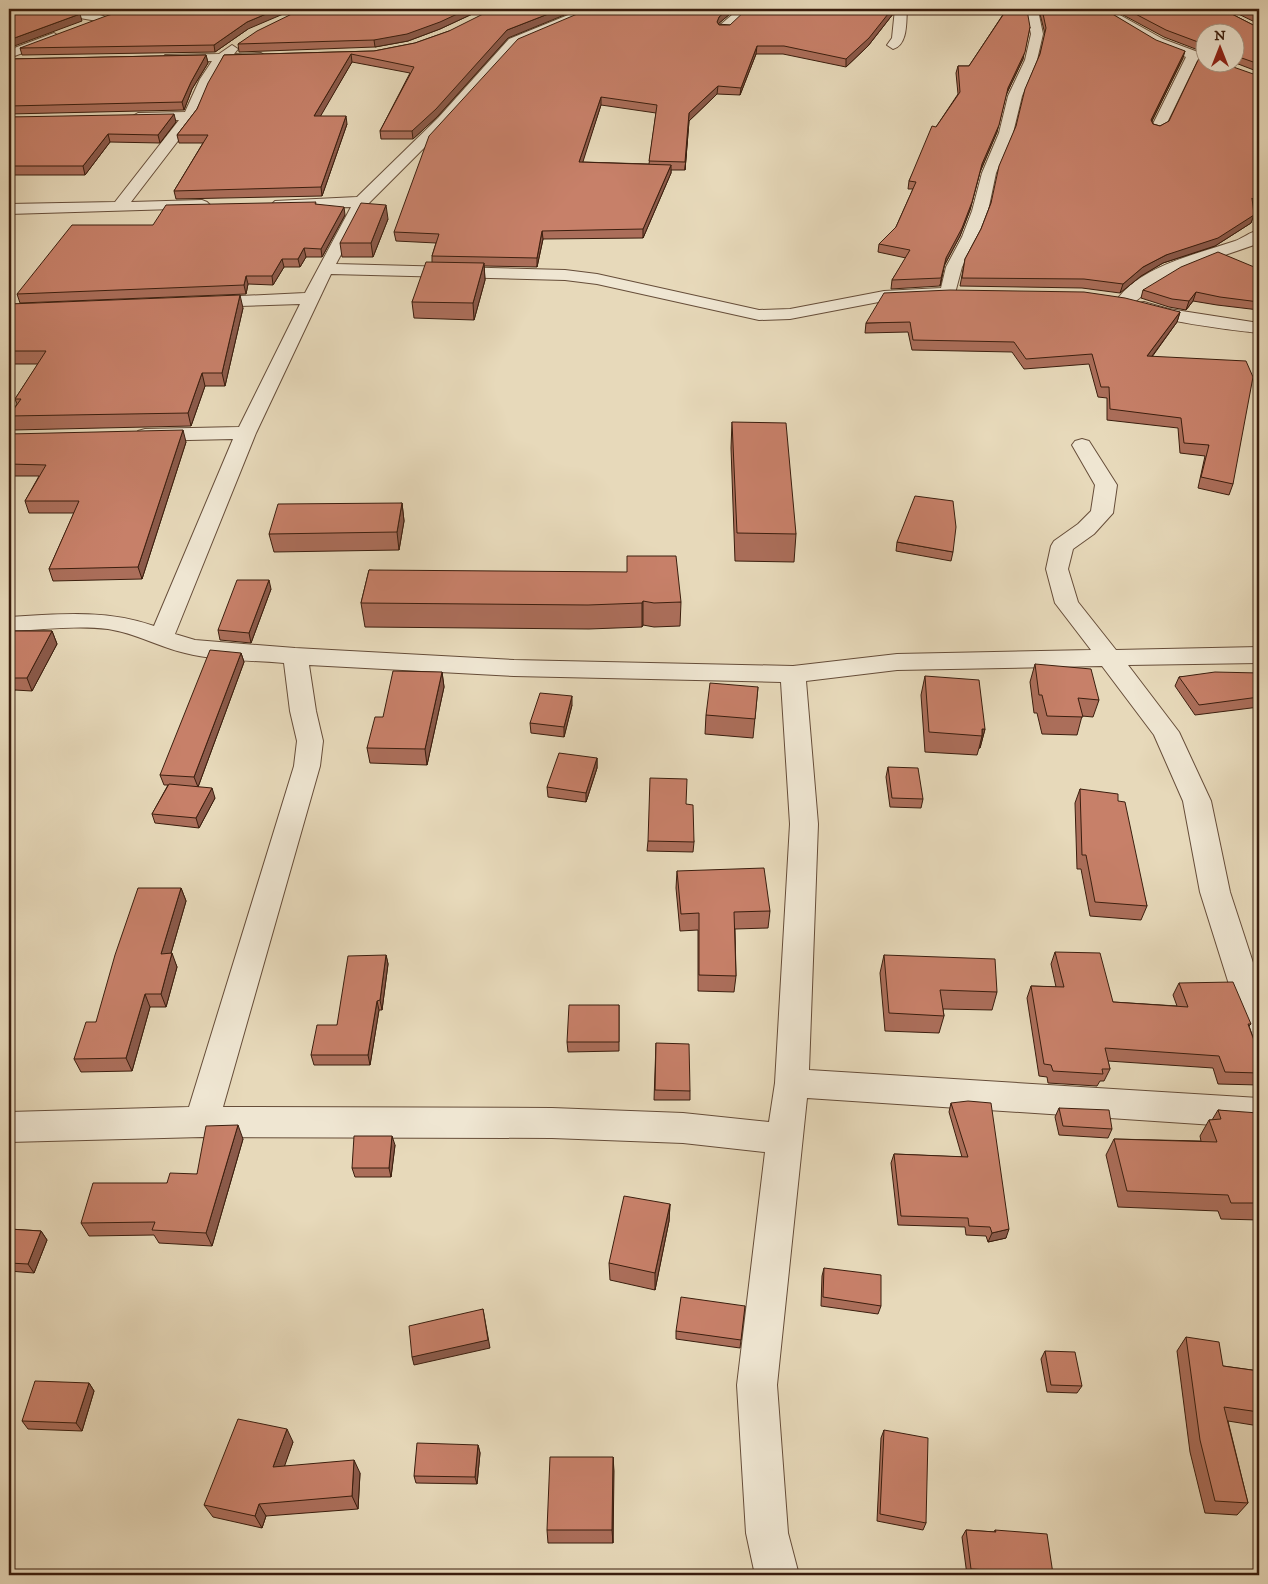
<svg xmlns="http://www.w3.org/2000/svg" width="1268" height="1584" viewBox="0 0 1268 1584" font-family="'IM FELL DW Pica',serif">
  <rect width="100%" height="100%" fill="#e7d9ba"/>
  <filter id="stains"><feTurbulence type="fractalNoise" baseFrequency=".004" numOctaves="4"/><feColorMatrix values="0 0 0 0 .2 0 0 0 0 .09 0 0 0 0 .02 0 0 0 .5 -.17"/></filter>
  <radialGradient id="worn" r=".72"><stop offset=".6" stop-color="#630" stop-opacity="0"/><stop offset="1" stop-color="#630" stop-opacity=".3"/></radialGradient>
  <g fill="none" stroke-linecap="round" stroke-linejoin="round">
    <defs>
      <path id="minor" d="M39 9C52 8 100 11 109 19L103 22 45 12Z
        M583 9H598L596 11 517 45 448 124 368 204 336 264 565 270 597 274 759 310 790 309 884 291 941 288 946 267 962 237 972 211 982 173 999 133 1008 96 1025 60 1031 34 1027 16 1019 9H1032L1039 15 1043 34 1037 60 1022 96 1013 133 996 173 988 211 978 237 962 267 954 297 948 298 884 301 790 319 759 320 597 284 565 280 331 274 256 433 175 634 195 640 295 648 514 660 793 666 897 654 1091 650 1055 603 1046 569 1051 546 1054 541 1078 524 1091 511 1095 485 1072 445 1075 441 1082 439 1089 441 1117 485 1113 513 1094 534 1073 549 1068 569 1078 602 1116 650 1259 647V663L1128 665 1179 732 1211 801 1230 892 1259 981V1042L1248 1039 1243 1029 1200 892 1183 801 1154 735 1102 666 897 670 806 681 818 824 809 1070 1259 1098V1128L807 1098 777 1385 788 1533 799 1575H755L746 1533 737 1385 765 1152 683 1143 552 1138 202 1137 9 1142V1112L189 1107 294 766 297 741 290 711 284 663C251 660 216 661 185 653 159 647 135 633 108 629 75 625 42 630 9 631V617C58 614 107 609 154 626L233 439 145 441 138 439 135 435 138 431 145 429 239 427 300 304 205 307 199 306 196 302 199 298 305 293 351 207 280 209 275 207 272 204 275 201 357 197 438 118 509 39ZM309 665 514 676 781 682 790 824 775 1083 769 1122 683 1113 552 1108 223 1107 320 766 323 741 316 711Z
        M739 9H751L728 31H720L718 28 720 25Z
        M895 9H907C906 22 908 45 893 49L887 45 892 38Z
        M1095 9H1109L1163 39 1206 55V62H1211L1206 64 1197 61 1163 131 1158 132 1151 128 1186 57 1155 45Z
        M54 33 60 37 58 40 9 58V50Z
        M232 45 238 49 234 54 261 53 267 57 261 61H226L213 79 197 116 131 202 202 200 207 202 210 205 207 208 9 214V204L115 202 179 120 138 121 131 117 138 113 185 112 200 79 212 61 169 62 165 61 163 58 165 55 219 54Z
        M1259 230V242L1254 245C1221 257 1187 266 1157 283 1144 291 1135 309 1119 305L1116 301C1140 266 1197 254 1235 241 1243 238 1250 232 1259 230Z
        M1144 302 1169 309 1259 323V333C1239 331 1144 320 1135 307L1138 303Z"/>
    </defs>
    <use href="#minor" stroke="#664d39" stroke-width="2"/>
    <use href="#minor" fill="#efe6d2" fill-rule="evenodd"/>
  </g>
  <path fill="#ab6e5a" stroke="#3b1e0e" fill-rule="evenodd" d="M72 9H120L102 14Z
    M302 9H483L440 29 408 41 375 47 239 52 238 44Z
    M589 9H736L718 24 730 25 893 14 868 46 846 67 783 54H756L740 95 717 94 689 121 685 170H671V173L643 238 543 239 537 267 484 266 485 280 474 320 414 318 412 302 432 262V256L436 243 396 241 394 232ZM601 105 656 113 649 164 582 162Z
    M957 9H1025L1023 59 1006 95 997 132 980 172 970 210 960 236 944 266 940 286 891 289 892 280 906 258 878 252 879 244 896 227 913 189H908L909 181 936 127 958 94 956 73 958 66H969L1006 10H957Z
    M1034 9H1104L1183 58 1152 121 1153 124 1160 126 1259 76V219L1254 212 1251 223 1215 246 1163 263 1141 276 1120 293 1082 288 960 286 965 259 981 229 991 203 1040 54 1045 34 1040 14Z
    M1112 9H1222L1259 28V72L1233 62H1236V32H1206V53L1164 37Z
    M1228 9H1259V24Z
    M248 29 215 52 22 55 20 48Z
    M449 31 508 38 437 117 413 139H381L380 131 410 73 352 62 320 116 347 124 322 196 176 199 174 191 203 143H179L177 135 197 109 224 55 374 51 415 43Z
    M206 55 208 63 192 89 184 110 9 114V59Z
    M9 117 176 122 160 143 110 142 85 175H9Z
    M316 204 345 215 322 257H306L300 267H284L273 285 248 284 246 294 20 303 17 294Z
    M388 219 373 257H342L340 243Z
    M1259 269V310L1217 305 1193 301 1186 310 1169 307 1141 298 1143 290Z
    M9 304 243 308 225 386H205L191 426 13 430 9 416 17 404 15 399 38 364H9Z
    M1180 312 1177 322 1152 357 1233 484 1229 495 1198 488 1205 456 1180 453 1178 428 1107 420V398L1098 397 1089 364 1024 369 1012 352 912 350 908 332 865 333 866 323Z
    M732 422 796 534 794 562 735 561 731 448Z
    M9 434 186 442 142 579 53 581 49 569 74 513H29L25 501 39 476H9Z
    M402 503 404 521 399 550 274 552 269 534Z
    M897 542 953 552 951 561 896 551Z
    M369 570 681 602 680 626 654 627 643 625 642 627 589 629 365 627 361 603Z
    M271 589 251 643 220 640 218 630Z
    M9 631H52L57 644 32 691 15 690 9 702Z
    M241 653 244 662 198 787 215 798 199 828 155 823 152 814 168 785H164L160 775Z
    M1035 664 1099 700 1093 717 1082 716 1077 735 1042 734 1037 713H1034L1030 682Z
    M442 672 444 687 427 765 370 763 367 748 383 717Z
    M1259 673V707L1195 715 1175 686 1179 677Z
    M925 676 985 729 980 748H979L977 755 925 752 921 695Z
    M758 687 753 738 705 734 706 715Z
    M572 705 564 737 531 733 530 723Z
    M597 758V768L586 802 548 797 547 787Z
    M888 767 923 799 921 808 890 807 886 777Z
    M1080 789 1118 801 1147 906 1141 920 1090 916 1081 869H1077L1075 803Z
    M686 804 694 842 693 852 647 851 648 841Z
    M677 871 770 911 768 928 735 929 736 976 734 992 698 991V930L680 931 676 888Z
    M181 888 186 901 171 953 177 967 166 1007H150L132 1071 81 1072 74 1059 96 1022Z
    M1055 952 1113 1002 1177 1006 1173 995 1179 983 1251 1024 1249 1026 1259 1054V1085L1218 1084 1213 1068 1108 1061 1110 1069 1104 1081H1100L1097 1086 1048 1083 1047 1077 1039 1076 1027 998 1031 986 1056 987 1051 964Z
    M386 955 388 964 382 1010H379L370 1065H314L311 1055 337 1025Z
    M884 955 997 992 992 1010 943 1009 944 1016 939 1033 885 1031 880 973Z
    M619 1005V1051L568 1052 567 1042Z
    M656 1043 690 1091V1100H654Z
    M951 1103 1006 1238 988 1242 986 1236 966 1235 965 1227 898 1225 891 1163 894 1154 962 1157 949 1112Z
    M1059 1108 1112 1129 1108 1138 1059 1135 1055 1117Z
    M1218 1110 1259 1116V1220L1221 1219 1218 1211 1118 1207 1106 1155 1114 1139 1201 1141 1200 1136 1209 1120H1212Z
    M243 1139 212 1246 159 1243 154 1235 89 1236 81 1223 167 1183 197 1174Z
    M395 1145 391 1177H355L352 1168Z
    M670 1204 669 1221 655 1290 610 1280 609 1263Z
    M9 1229 41 1231 47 1240 34 1273 9 1271Z
    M824 1268 881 1306 878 1314 821 1306 822 1276Z
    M745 1306 740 1348 676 1339V1331Z
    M1186 1337 1223 1366 1259 1371V1426L1228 1421 1248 1503 1237 1515 1205 1513 1190 1452 1177 1351Z
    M1045 1351 1082 1386 1077 1393 1047 1392 1041 1359Z
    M89 1383 94 1391 82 1431 28 1429 22 1421Z
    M884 1430 926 1523 923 1530 877 1521 881 1438Z
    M293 1442 284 1466 360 1473 358 1509 266 1516 262 1528 213 1517 204 1505Z
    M478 1445 480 1453 477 1484 416 1483 414 1476Z
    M613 1457V1543H548L547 1530Z
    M966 1530 994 1532 995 1530 1053 1574 1052 1575H967L962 1537Z"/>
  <path fill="#8b5a4a" stroke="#3b1e0e" d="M101 9H120L102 14Z
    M278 9H295L248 29 215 52 214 45 247 22Z
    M468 9H483L440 29 408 41 375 47 374 40Z
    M561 9H579L508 38 437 117 413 139 412 131 507 30Z
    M728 9H736L718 24 717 22 719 17Z
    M892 9H894L893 14 868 46 846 67V59Z
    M80 14 82 21 9 48V40Z
    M1030 27 1023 59 1006 95 997 132 980 172 970 210 960 236 944 266 940 286 946 258 982 164 1008 88Z
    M757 46 756 54 740 95 741 88Z
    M1185 51 1183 58 1149 127 1151 120Z
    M351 54 352 62 316 124 314 116Z
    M206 55 208 63 192 89 184 110 182 102 191 82Z
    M718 86 717 94 689 121 685 170 689 113Z
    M601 97V105L580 171 579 162Z
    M174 114 176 122 160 143 158 135Z
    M346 116 347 124 322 196 321 187Z
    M108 134 110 142 85 175 83 166Z
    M671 165V173L643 238V229Z
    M386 205 388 219 373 257 371 243Z
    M344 207 345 215 322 257 321 249Z
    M1254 215 1251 223 1215 246 1163 263 1141 276 1120 293 1123 284 1143 267 1166 255Z
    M542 231 543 239 537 267V258Z
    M304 248 306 257 300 267 298 259Z
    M282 259 284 267 273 285 272 276Z
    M484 263 485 280 474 320 473 303Z
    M246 276 248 284 246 294 244 285Z
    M1196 292 1193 301 1186 310 1189 301Z
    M240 295 243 308 225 386 222 373Z
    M1180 312 1177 322 1144 367 1147 356Z
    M202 373 205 386 191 426 188 413Z
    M183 430 186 442 142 579 138 567Z
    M402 503 404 521 399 550 397 532Z
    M269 580 271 589 251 643 249 633Z
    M643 601V625L642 627V603Z
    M52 631 57 644 32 691 27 678Z
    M241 653 244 662 198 787 194 777Z
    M442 672 444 687 427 765 425 749Z
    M10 678 15 690 9 702V680Z
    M572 696V705L564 737V727Z
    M982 729H985L980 748H979L982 736Z
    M597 758V768L586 802V793Z
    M212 788 215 798 199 828 196 818Z
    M181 888 186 901 167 967 161 954Z
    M172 953 177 967 166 1007 161 994Z
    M386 955 388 964 382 1010 380 1000Z
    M145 994 150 1007 132 1071 126 1058Z
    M377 1001 379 1010 370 1065 368 1055Z
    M238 1125 243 1139 212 1246 206 1233Z
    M392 1136 395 1145 391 1177 389 1168Z
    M670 1204 669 1221 655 1290V1273Z
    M1009 1229 1006 1238 988 1242 992 1233Z
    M41 1231 47 1240 34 1273 28 1264Z
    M483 1309 490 1348 414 1365 412 1357Z
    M89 1383 94 1391 82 1431 76 1423Z
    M287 1429 293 1442 280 1479 273 1467Z
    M478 1445 480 1453 477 1484 475 1477Z
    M613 1457 614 1471 613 1543 612 1530Z
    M354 1460 360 1473 358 1509 352 1496Z
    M259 1504 266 1516 262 1528 255 1516Z"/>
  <path fill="#c78069" stroke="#3b1e0e" d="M9 9H54L80 14 9 40Z
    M129 9H278L247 22 214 45 20 48 106 16Z
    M302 9H468L440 22 407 34 374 40 238 44 257 31Z
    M493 9H561L507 30 436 109 412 131H380L414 67 351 54 314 116H346L321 187 174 191 208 135H177L197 109 208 83 224 55 374 51 415 43 449 31Z
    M589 9H728L719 17 717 22 719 25H730L747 9H892L869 38 846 59 784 46H757L741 88 718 86 689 113 685 162 649 161 657 105 601 97 579 162 671 165 643 229 542 231 537 258 432 256 439 234 394 232 429 136 518 39Z
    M1007 9H1025L1027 10 1030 27 1025 52 1008 88 999 125 982 164 972 202 962 228 946 258 941 278 892 280 910 250 879 244 896 227 916 182 909 181 932 126 936 127 960 92 958 66H969Z
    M1042 9H1104L1156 40 1185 51 1151 120 1153 124 1160 126 1169 121 1200 56 1206 58V62H1219L1259 76V207L1252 198 1254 215 1218 238 1166 255 1143 267 1123 284 1084 279 962 278 965 259 981 229 991 203 999 166 1016 126 1025 89 1040 54 1046 28Z
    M1126 9H1222L1259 28V64L1236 56V32H1206V45L1166 30Z
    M1243 9H1259V16Z
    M206 55 191 82 182 102 9 106V59Z
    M174 114 158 135 108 134 83 166H9V117Z
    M316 202 315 204 344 207 321 249 304 248 298 259H282L272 276H246L244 285 17 294 72 225H153L166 205Z
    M361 203 386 205 371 243H340Z
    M1218 252 1259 269V302L1220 297 1196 292 1189 301 1172 299 1143 290 1181 267Z
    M426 262 484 263 473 303 412 302Z
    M950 290 1084 292 1125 298 1180 312 1147 356 1246 361 1253 377 1233 484 1201 477 1209 445 1184 443 1181 418 1110 409 1109 387H1101L1092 354 1026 359 1014 342 913 340 910 322 866 323 884 293Z
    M240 295 222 373H202L188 413 9 416 21 399H15L46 351H9V304Z
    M732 422 786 423 796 534 737 533Z
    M183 430 138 567 49 569 79 501H25L46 465 9 464V434Z
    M915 496 953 501 956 527 953 552 897 542Z
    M402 503 397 532 269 534 278 504Z
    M627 556H676L681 602 654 603 643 601 642 603 588 605 361 603 369 570 627 572Z
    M237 580H269L249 633 218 630Z
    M9 631H52L27 678H10L9 680Z
    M210 650 241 653 194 777 160 775Z
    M1035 664 1091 669 1099 700 1078 698 1083 717 1047 716 1042 695H1039Z
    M393 671 442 672 425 749 367 748 375 717H383Z
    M1215 672 1259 673V697L1199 705 1179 677Z
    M925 676 979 680 985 729H982V736L929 732Z
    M710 683 758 687 755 719 706 715Z
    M540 693 572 696 564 727 530 723Z
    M559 753 597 758 586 793 547 787Z
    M888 767 918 768 923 799 892 798Z
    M650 778 687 779 686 804 693 805 694 842 648 841Z
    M169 784 212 788 196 818 152 814Z
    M1080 789 1118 794V801L1125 802 1147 906 1095 902 1086 855H1082Z
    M764 868 770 911 734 912 736 976 699 975V913L681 914 677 871Z
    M138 888H181L161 954 172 953 161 994H145L126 1058 74 1059 86 1022H96L115 955Z
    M1055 952 1100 953 1113 1002 1188 1007 1179 983 1233 982 1251 1024H1248L1259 1054V1073L1225 1072 1219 1056 1105 1048 1110 1069H1102L1103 1074 1053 1071 1051 1065 1044 1064 1031 986 1064 987Z
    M386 955 380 1000 377 1001 368 1055H311L317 1025H337L348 956Z
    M884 955 995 959 997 992 940 990 944 1016 889 1013Z
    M569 1005H619V1042H567Z
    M656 1043 689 1044 690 1091 655 1090Z
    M968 1101 991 1103 1009 1229 992 1233 990 1227 969 1226 968 1218 901 1216 894 1154 968 1157 951 1103Z
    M1059 1108 1109 1110 1112 1129 1063 1126Z
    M1218 1110 1258 1113 1259 1116V1203H1231L1228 1195 1127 1191 1114 1139 1217 1142 1209 1120 1221 1119Z
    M238 1125 206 1233 152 1230 155 1222 81 1223 93 1183H167L170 1173 197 1174 206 1126Z
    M354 1136H392L389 1168H352Z
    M624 1196 670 1204 655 1273 609 1263Z
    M9 1229 41 1231 28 1264 9 1263Z
    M824 1268 881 1275V1306L823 1297Z
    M681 1297 745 1306 741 1340 676 1331Z
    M483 1309 488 1340 412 1357 409 1326Z
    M1186 1337 1219 1342 1223 1366 1259 1371V1412L1224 1407 1248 1503 1215 1501 1200 1440Z
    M1045 1351 1075 1352 1082 1386 1051 1385Z
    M35 1381 89 1383 76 1423 22 1421Z
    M238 1419 287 1429 273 1467 354 1460 352 1496 259 1504 255 1516 204 1505Z
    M884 1430 928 1438 926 1523 880 1514Z
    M417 1443 478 1445 475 1477 414 1476Z
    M550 1457H613L612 1530H547Z
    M966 1530 996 1532 995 1530 1047 1534 1053 1574 971 1569Z"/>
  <rect width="1268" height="1584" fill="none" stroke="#e7d9ba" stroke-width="30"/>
  <rect x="10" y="10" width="1248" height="1564" fill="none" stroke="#3b1e0e" stroke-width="2.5"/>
  <rect x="15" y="15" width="1238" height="1554" fill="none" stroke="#3b1e0e"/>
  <g transform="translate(1220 48)"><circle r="24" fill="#efe6d2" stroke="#a79684"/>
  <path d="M0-4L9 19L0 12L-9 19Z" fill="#8f2418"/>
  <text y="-8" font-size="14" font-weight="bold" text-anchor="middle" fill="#3b1e0e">N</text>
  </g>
  <rect width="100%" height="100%" filter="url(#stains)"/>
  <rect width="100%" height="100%" fill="url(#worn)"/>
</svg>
